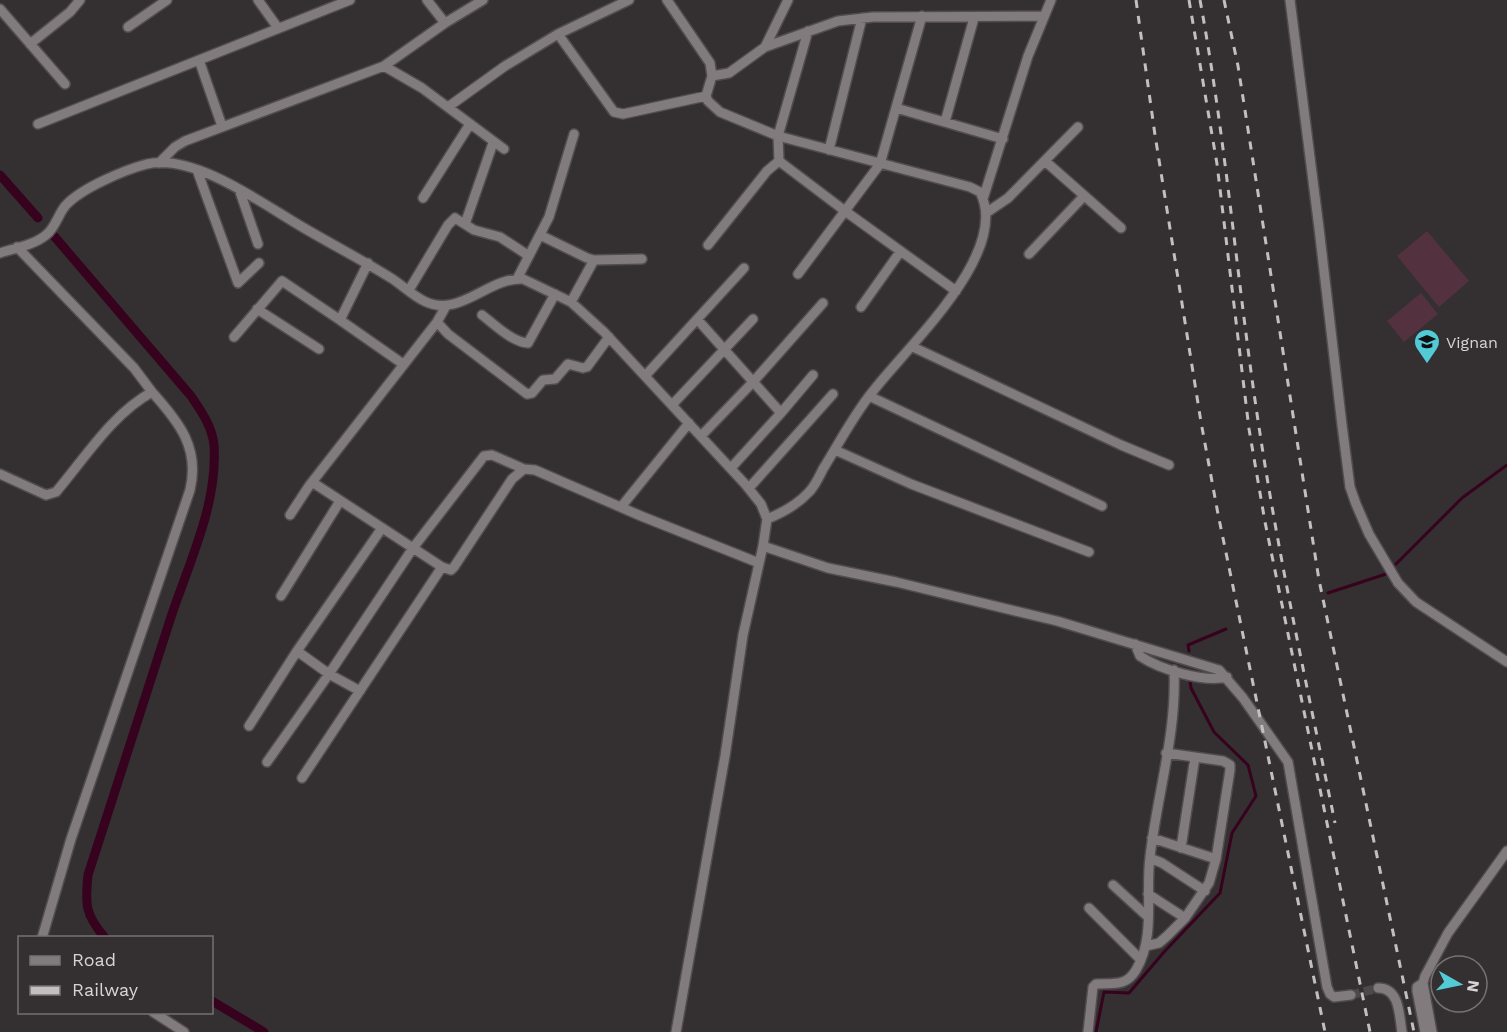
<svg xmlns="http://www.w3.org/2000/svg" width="1507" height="1032" viewBox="0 0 1507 1032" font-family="'Work Sans',sans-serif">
  <rect width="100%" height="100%" fill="#342f31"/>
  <path fill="#53313f" d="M1427 231 1469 281 1439 307 1397 256Z
    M1421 293 1438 314 1404 342 1387 321Z"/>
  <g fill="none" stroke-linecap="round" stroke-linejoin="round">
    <path stroke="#37021e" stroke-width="3" d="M1396 564 1462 498 1507 465
      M1328 593 1386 574
      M1189 651 1188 645 1226 629
      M1096 1032 1104 992 1129 993 1164 952 1220 893 1232 833 1256 796 1248 765 1214 732 1191 688 1190 681"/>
    <path stroke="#37021e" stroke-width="9" d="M0 175 38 218
      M54 236 191 396C201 411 212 426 214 445 218 504 189 563 171 617 143 703 115 789 88 875 85 905 85 914 105 938
      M212 1001 264 1032"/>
    <path stroke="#4d484a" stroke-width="9" stroke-dasharray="9 4.5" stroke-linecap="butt" d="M1351 995 1378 988"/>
    <defs>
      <path id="minor" d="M258 0 278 28
        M427 0 445 23
        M667 0 710 63 712 76 706 96 708 101 720 112 778 136 970 187 980 192C1012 254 903 350 870 395 852 418 838 445 823 469 819 477 815 486 809 492 797 505 782 513 767 519
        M1290 0 1319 228 1342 425 1350 487 1356 504 1369 534 1398 583 1416 602 1507 662
        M0 9 65 84
        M128 27 167 0
        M808 31 778 136 779 161 845 211 956 291
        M558 34 614 112 623 114 706 96
        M30 44 70 12 80 0
        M765 47 788 0
        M199 60 222 126
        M384 66 422 88 504 149
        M712 76 729 73 765 47 838 21 873 17 1044 16
        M448 107 505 66 558 34 629 0
        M896 108 1003 139
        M945 122 974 18
        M38 124 350 0
        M829 150 862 18
        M1045 161 1121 228
        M159 163 175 147 185 141 384 66 445 23 483 0
        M197 170 238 283 259 263
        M239 189 258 244
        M423 198 470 124
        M983 199 1028 56 1051 0
        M986 213 1008 198 1078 127
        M465 224 493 143
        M540 235 587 258 594 260 642 259
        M708 245 767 171 779 161
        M17 247 134 368 152 392
        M0 253C15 248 34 245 46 235 56 227 58 214 66 205 82 188 124 170 147 164 195 153 264 205 304 228 333 245 362 260 391 278 402 285 412 295 424 301 459 319 488 277 523 279L571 302 604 332 745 484 761 504 767 519 763 546 743 635 725 756 676 1032
        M1029 254 1084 196
        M798 274 880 164 922 16
        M517 279 549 217 574 134
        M409 290 448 225 455 218 474 230 500 237 529 256
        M571 302 594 260
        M861 307 900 252
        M257 309 319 349
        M482 315C494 324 512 342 528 343L555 294
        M697 319 781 413 731 468
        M340 320 403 364
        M437 322 448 334 527 394 532 393 543 380 555 379 568 364 583 368 587 367 609 337
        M234 337 282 281 340 320 368 263
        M913 347 1121 445 1169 465
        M645 376 744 268
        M869 396 1102 506
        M672 405 753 319
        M781 413 813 375
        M701 436 753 382 823 303
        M835 450 911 484 1089 552
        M0 474 46 495 56 492C85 458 112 414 152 392 179 422 200 448 190 490L71 839 42 938
        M749 488 833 394
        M621 507 689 423
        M290 515 309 486 437 322 446 306
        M763 546 828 568 896 582 1057 621 1219 670 1243 698 1288 762 1327 987 1330 994 1334 997 1351 995
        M442 567 451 570 454 567 512 479 524 469 535 470 641 516 759 563
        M281 596 340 501
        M1135 644 1140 656C1159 669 1204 683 1227 677
        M297 651 329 674 360 691
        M249 726 297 651 382 528
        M267 762 329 674 413 548 484 456 492 455 524 469
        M302 778 442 567 312 482
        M1152 838 1216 859
        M1181 848 1195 757
        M1150 858 1162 863 1205 891
        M1113 885 1148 917
        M1148 894 1185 918
        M1089 908 1141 960
        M1146 946 1159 943 1167 936 1185 918 1209 883 1216 859 1230 770V765L1223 761 1166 753
        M1423 983 1417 987V991L1425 1032
        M1378 988C1400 988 1399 1015 1402 1032
        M153 1012 184 1032
        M1088 1032 1093 987 1096 984C1113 983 1126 987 1136 970 1156 936 1145 894 1150 857 1157 795 1177 733 1174 670
        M1432 1032 1423 983 1425 976 1448 933 1507 851"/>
    </defs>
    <use href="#minor" stroke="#514c4e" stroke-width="12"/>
    <use href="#minor" stroke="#817b7d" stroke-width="9"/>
    <path stroke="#c3bfc0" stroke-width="3" stroke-dasharray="8 8" stroke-linecap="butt" d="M1136 0 1155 135 1201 422 1218 514 1325 1032
      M1189 0 1217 164 1249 429 1265 522 1370 1032
      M1200 0C1227 146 1238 294 1261 440 1281 569 1309 696 1335 823
      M1224 0 1238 66 1319 580 1414 1032"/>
  </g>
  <defs>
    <symbol id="university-pin" viewBox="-11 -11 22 30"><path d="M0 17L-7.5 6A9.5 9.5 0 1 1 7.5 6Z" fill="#52cbd7" stroke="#342f31"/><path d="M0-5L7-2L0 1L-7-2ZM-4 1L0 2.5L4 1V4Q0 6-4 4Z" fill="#111"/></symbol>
  </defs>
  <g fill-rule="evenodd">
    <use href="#university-pin" x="1412" y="327" width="30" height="40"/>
  </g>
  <g text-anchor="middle" stroke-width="4.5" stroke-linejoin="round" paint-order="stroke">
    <g font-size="16" fill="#d8d4d5" stroke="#342f31" text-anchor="start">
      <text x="1446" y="348">Vignan</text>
    </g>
  </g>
  <rect x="18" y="936" width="195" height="78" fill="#342f31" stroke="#767173" stroke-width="1.5"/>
  <rect x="30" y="956" width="30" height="9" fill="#817b7d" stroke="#767173" stroke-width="1.5"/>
  <text x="72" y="966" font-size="18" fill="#d8d4d5">Road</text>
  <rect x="30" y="986" width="30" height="9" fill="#c3bfc0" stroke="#767173" stroke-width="1.5"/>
  <text x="72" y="996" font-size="18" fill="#d8d4d5">Railway</text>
  <g transform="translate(1459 984) rotate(99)"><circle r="28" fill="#342f31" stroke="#767173" stroke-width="1.5"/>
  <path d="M0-4.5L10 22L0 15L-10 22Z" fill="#52cbd7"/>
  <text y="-9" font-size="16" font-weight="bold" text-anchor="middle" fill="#d8d4d5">N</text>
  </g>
</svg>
